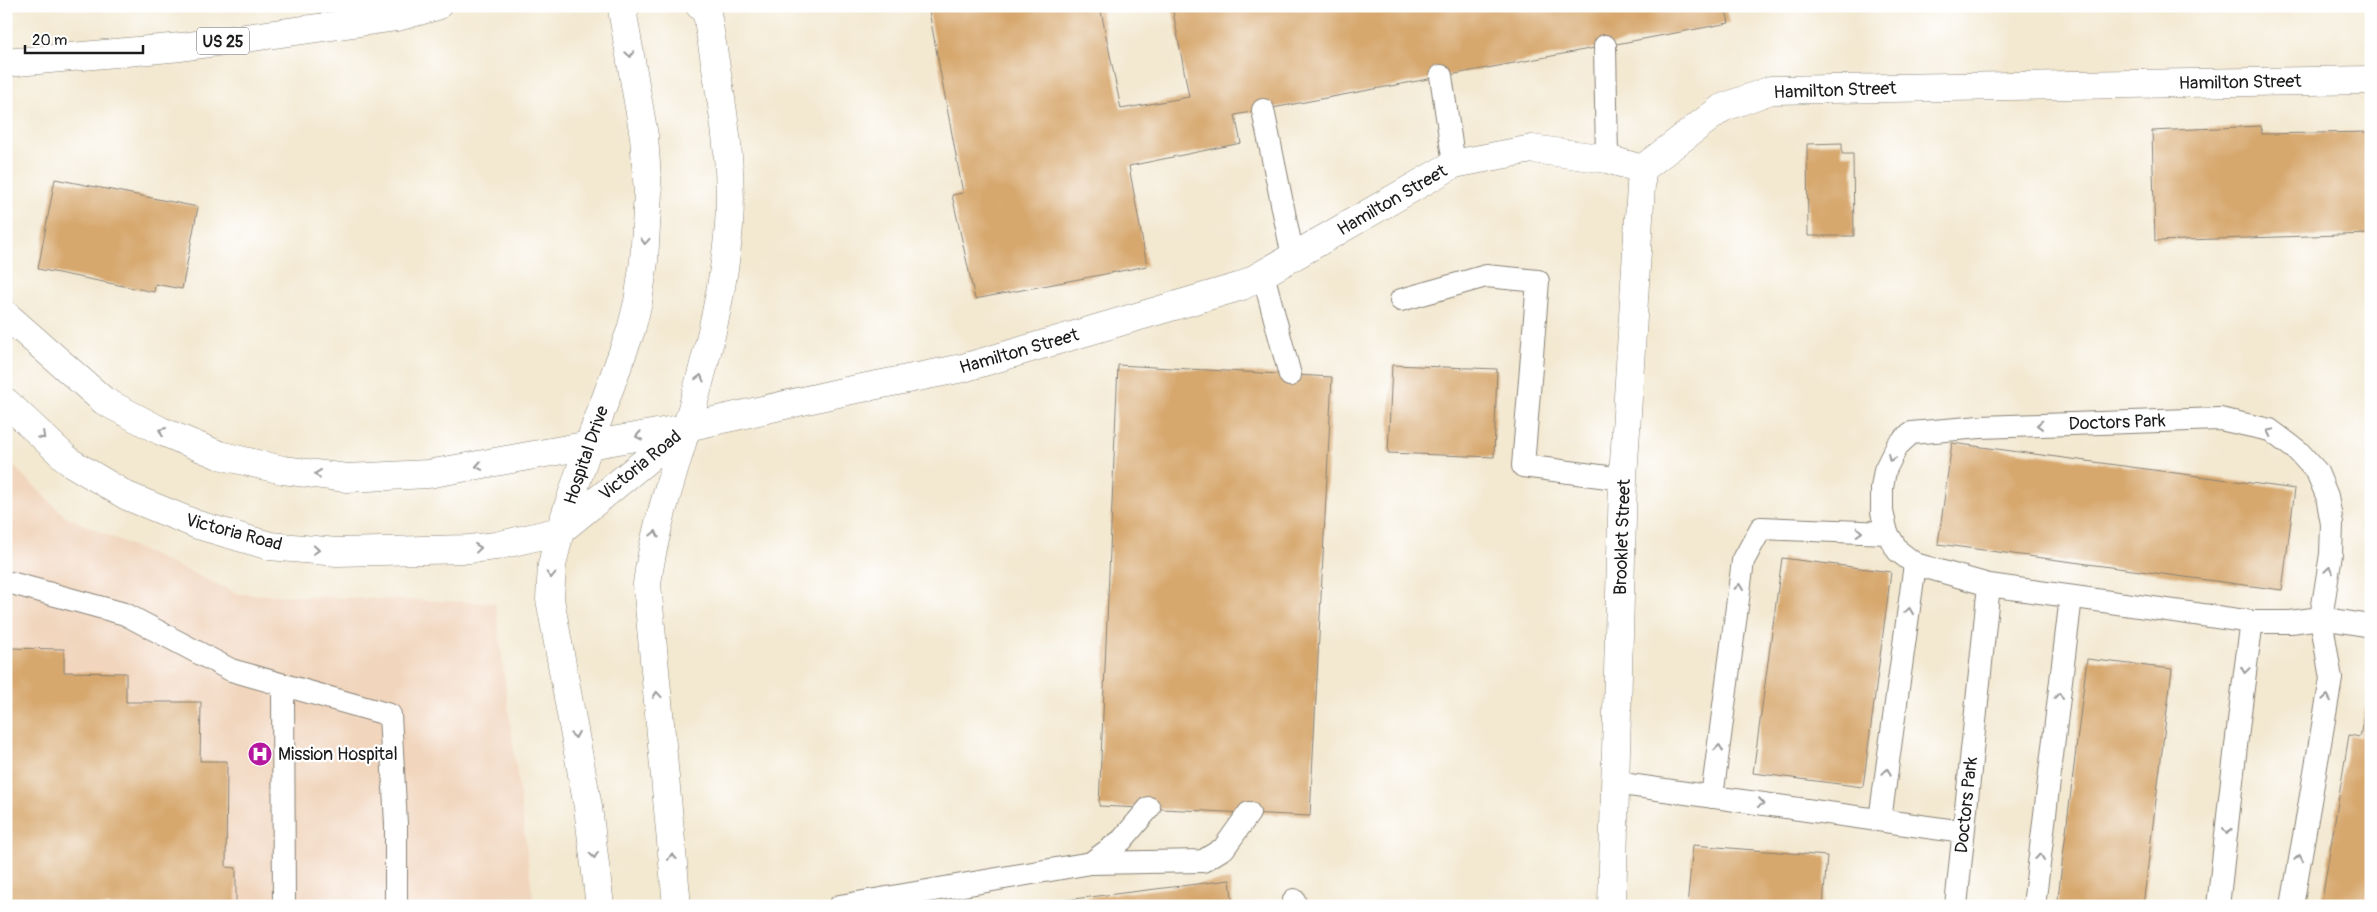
<svg xmlns="http://www.w3.org/2000/svg" width="2377" height="912" viewBox="0 0 2377 912" font-family="Pangolin,sans-serif">
  <rect width="100%" height="100%" fill="#fff"/>
  <filter id="ink" filterUnits="userSpaceOnUse"><feTurbulence type="fractalNoise" baseFrequency=".02" numOctaves="2"/><feDisplacementMap in="SourceGraphic" scale="10" xChannelSelector="R" yChannelSelector="G"/><feConvolveMatrix kernelMatrix="1 2 1 2 8 2 1 2 1" color-interpolation-filters="sRGB"/></filter>
  <filter id="wash" filterUnits="userSpaceOnUse"><feTurbulence type="fractalNoise" baseFrequency=".0096" numOctaves="4" result="noise"/><feDisplacementMap in="SourceGraphic" scale="20" xChannelSelector="R" yChannelSelector="G"/><feGaussianBlur stdDeviation="1.12" result="paint"/><feColorMatrix in="noise" values="0 0 0 0 0 0 0 0 0 0 0 0 0 0 0 0 0 1.4 0 .05"/><feComposite in="paint" operator="in"/></filter>
  <g filter="url(#wash)">
    <rect width="100%" height="100%" fill="#f3e8d0"/>
    <path fill="#f1d5bd" d="M6 459 65 516 239 594 495 603 534 906H6Z"/>
    <g id="blocks">
      <path fill="#d7a86e" d="M928 6H1100L1121 109 1189 97 1172 6H1725L1729 23 1235 115 1241 143 1129 166 1147 266 975 299 952 195 963 193Z
        M2261 126 2262 134 2371 132V234L2155 241 2152 131Z
        M1842 143V154H1853L1854 236H1808L1807 144Z
        M55 179 198 207 182 289 155 284 154 292 38 269Z
        M1118 365 1332 377 1310 816 1099 806Z
        M1392 365 1497 369 1494 457 1388 453Z
        M1952 443 2295 489 2282 590 1938 544Z
        M1782 558 1891 572 1863 787 1753 773Z
        M6 648 64 649V672L126 673V702H201L200 761H227L226 867 236 868V906H6Z
        M2087 659 2172 669 2143 906H2057Z
        M2370 679 2371 906H2321L2349 735 2360 737Z
        M1693 845 1827 856 1823 906H1687Z
        M1230 880 1233 906H1024V905Z"/>
    </g>
  </g>
  <g filter="url(#ink)">
    <use href="#blocks" fill-opacity="0" stroke="#888276" stroke-width="1"/>
    <g fill="none" stroke-linecap="round" stroke-linejoin="round">
      <defs>
        <path id="service" d="M1605 46 1607 159
          M1441 76 1454 164
          M1263 110 1293 257
          M1263 274 1290 375
          M1401 300 1486 276 1538 281 1523 466 1623 479
          M11 583 125 614 231 670 390 715 396 824V906
          M1989 585 2252 622H2290L2321 618 2371 626
          M283 686 284 906
          M1615 783 1963 832
          M1712 797 1743 561 1761 528 1887 533
          M1880 820 1915 564
          M1091 863 1203 861 1224 848 1249 813
          M840 906 1091 863 1122 840 1149 808
          M1294 906V900
          M1956 906 1989 585 1915 564 1898 551 1887 533 1882 512V488L1885 470 1897 446 1911 433 1980 427 2220 419 2270 430 2298 451 2317 472 2327 496 2332 524 2331 554 2321 618 2331 679 2292 906
          M2034 906 2071 597
          M2218 906C2229 811 2238 716 2252 622"/>
        <path id="minor" d="M687 427 847 391 963 368 1242 286 1454 164 1532 149 1607 159 1642 169 1722 108 1771 90 2371 80
          M1612 906 1623 479 1642 169"/>
        <path id="tertiary" d="M6 315 104 401 161 431 219 455 283 470 347 478 428 474 685 428
          M6 402 70 462 127 496 198 525 270 546 337 552 469 549 496 546 560 531 687 427
          M600 906 588 807 550 599 552 565 560 531 589 444 631 330 638 302 644 261 648 193 644 136 623 15 626 6
          M677 906 647 584C654 529 672 479 687 426 704 367 720 307 727 246 737 167 719 90 707 13L700 6"/>
        <path id="primary" d="M6 63 181 47 397 17 437 6"/>
      </defs>
      <use href="#service" stroke="#888276" stroke-width="24"/>
      <use href="#minor" stroke="#888276" stroke-width="29"/>
      <use href="#tertiary" stroke="#888276" stroke-width="29"/>
      <use href="#primary" stroke="#888276" stroke-width="29"/>
      <use href="#service" stroke="#fff" stroke-width="22"/>
      <use href="#minor" stroke="#fff" stroke-width="28"/>
      <use href="#tertiary" stroke="#fff" stroke-width="28"/>
      <use href="#primary" stroke="#fff" stroke-width="28"/>
    </g>
    <defs><path id="oneway-chevron" d="M-2-3.5L2.5 0L-2 3.5" fill="none" stroke-width="1.6" stroke-linecap="round" stroke-linejoin="round" transform="scale(1.25)"/></defs>
    <g stroke="#999">
      <use href="#oneway-chevron" transform="translate(630 54) rotate(80)"/>
      <use href="#oneway-chevron" transform="translate(645 241) rotate(94)"/>
      <use href="#oneway-chevron" transform="translate(700 378) rotate(-75)"/>
      <use href="#oneway-chevron" transform="translate(2040 425) rotate(178)"/>
      <use href="#oneway-chevron" transform="translate(162 431) rotate(-155)"/>
      <use href="#oneway-chevron" transform="translate(2270 432) rotate(-154)"/>
      <use href="#oneway-chevron" transform="translate(42 436) rotate(43)"/>
      <use href="#oneway-chevron" transform="translate(639 436) rotate(170)"/>
      <use href="#oneway-chevron" transform="translate(1891 458) rotate(116)"/>
      <use href="#oneway-chevron" transform="translate(479 466) rotate(170)"/>
      <use href="#oneway-chevron" transform="translate(318 474) rotate(-173)"/>
      <use href="#oneway-chevron" transform="translate(1859 532) rotate(3)"/>
      <use href="#oneway-chevron" transform="translate(655 534) rotate(-77)"/>
      <use href="#oneway-chevron" transform="translate(478 548) rotate(-6)"/>
      <use href="#oneway-chevron" transform="translate(316 550) rotate(5)"/>
      <use href="#oneway-chevron" transform="translate(2329 570) rotate(-81)"/>
      <use href="#oneway-chevron" transform="translate(551 575) rotate(92)"/>
      <use href="#oneway-chevron" transform="translate(1739 587) rotate(-83)"/>
      <use href="#oneway-chevron" transform="translate(1909 611) rotate(-82)"/>
      <use href="#oneway-chevron" transform="translate(2245 670) rotate(98)"/>
      <use href="#oneway-chevron" transform="translate(657 695) rotate(-95)"/>
      <use href="#oneway-chevron" transform="translate(2059 696) rotate(-83)"/>
      <use href="#oneway-chevron" transform="translate(2327 698) rotate(-80)"/>
      <use href="#oneway-chevron" transform="translate(575 735) rotate(80)"/>
      <use href="#oneway-chevron" transform="translate(1719 748) rotate(-83)"/>
      <use href="#oneway-chevron" transform="translate(1887 772) rotate(-82)"/>
      <use href="#oneway-chevron" transform="translate(1761 803) rotate(8)"/>
      <use href="#oneway-chevron" transform="translate(2227 831) rotate(97)"/>
      <use href="#oneway-chevron" transform="translate(594 855) rotate(83)"/>
      <use href="#oneway-chevron" transform="translate(672 857) rotate(-96)"/>
      <use href="#oneway-chevron" transform="translate(2040 857) rotate(-83)"/>
      <use href="#oneway-chevron" transform="translate(2299 858) rotate(-81)"/>
    </g>
  </g>
  <defs>
    <symbol id="hospital-disc" viewBox="-11 -11 22 22"><circle r="9.5" fill="#b5179e" stroke="#fff"/><path d="M-5-5h3v3.5h4V-5h3V5h-3V1.5h-4V5h-3Z" fill="#fff"/></symbol>
  </defs>
  <g fill-rule="evenodd">
    <use href="#hospital-disc" x="246" y="740" width="28" height="28"/>
  </g>
  <g text-anchor="middle" stroke-width="4.5" stroke-linejoin="round" paint-order="stroke">
    <rect fill="#fff" stroke="#606060" stroke-width="1" x="197" y="27.5" width="52" height="27" rx="4"/>
    <g font-size="16" font-weight="bold" fill="#1c1c1c">
      <text x="223" y="47">US 25</text>
    </g>
    <g font-size="18" fill="#1c1c1c" stroke="#fff">
      <text transform="translate(2240 82) rotate(-1)" y="6">Hamilton Street</text>
      <text transform="translate(1835 90) rotate(-2)" y="6">Hamilton Street</text>
      <text transform="translate(1392 200) rotate(-30)" y="6">Hamilton Street</text>
      <text transform="translate(1019 351) rotate(-16)" y="6">Hamilton Street</text>
      <text transform="translate(2117 422) rotate(-2)" y="6">Doctors Park</text>
      <text transform="translate(586 455) rotate(-71)" y="6">Hospital Drive</text>
      <text transform="translate(640 465) rotate(-39)" y="6">Victoria Road</text>
      <text transform="translate(234 532) rotate(15)" y="6">Victoria Road</text>
      <text transform="translate(1622 537) rotate(-88)" y="6">Brooklet Street</text>
      <text transform="translate(1966 805) rotate(-84)" y="6">Doctors Park</text>
    </g>
    <g font-size="18" fill="#1c1c1c" stroke="#fff" text-anchor="start">
      <text x="278" y="760">Mission Hospital</text>
    </g>
  </g>
  <rect width="2377" height="912" fill="none" stroke="#fff" stroke-width="25"/>
  <path d="M25 45v8h118v-8" fill="none" stroke="#1c1c1c" stroke-width="2.5"/>
  <text x="32" y="45" font-size="15" fill="#1c1c1c" stroke="#ffffff" stroke-width="4" paint-order="stroke">20 m</text>
</svg>
